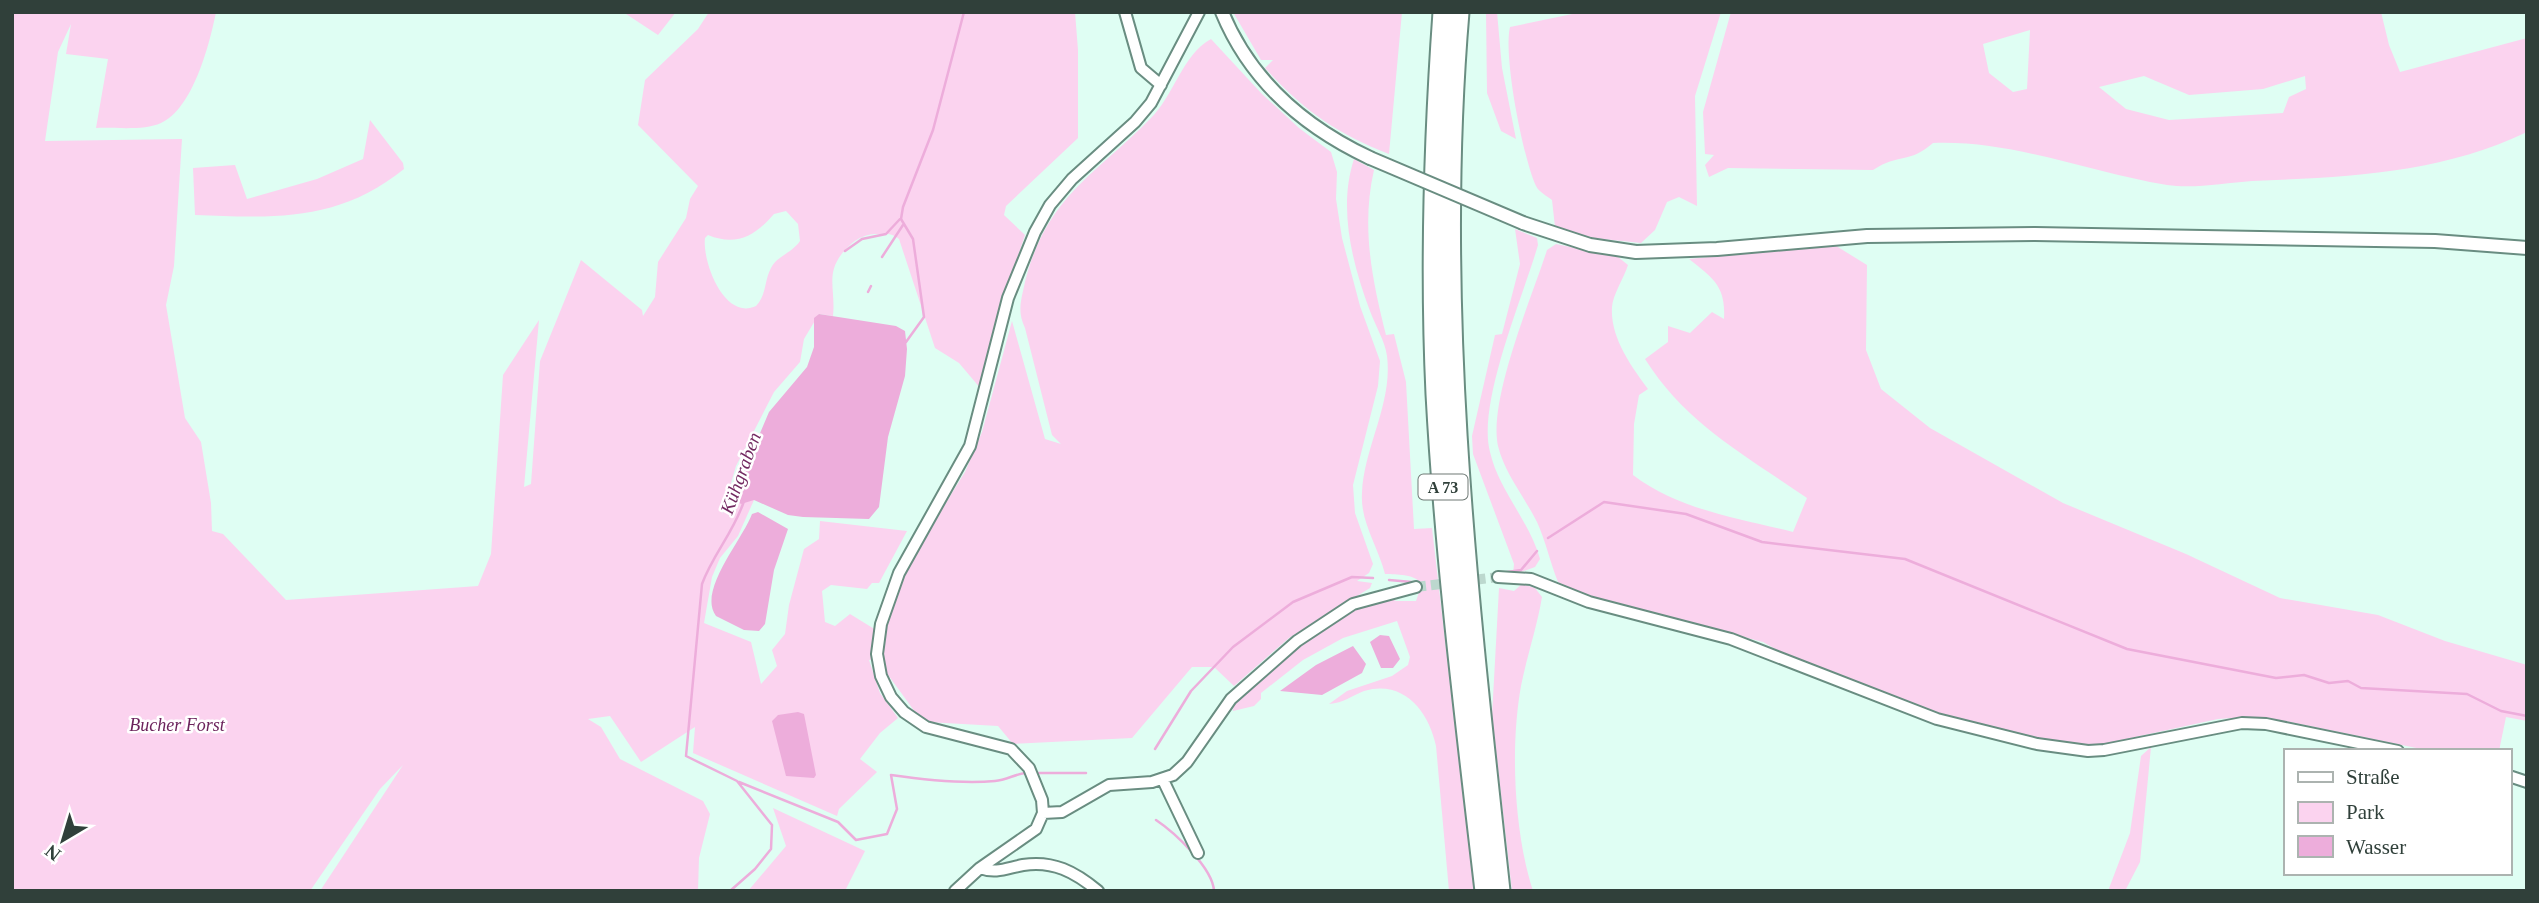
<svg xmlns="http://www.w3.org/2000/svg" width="2539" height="903" viewBox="0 0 2539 903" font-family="'Times New Roman',serif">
  <rect width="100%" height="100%" fill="#dffef3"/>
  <path fill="#fbd3ef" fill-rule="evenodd" d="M12 12H216C210 43 193 109 161 123 144 131 115 127 96 128L108 59 66 54 71 24 58 52 45 141 182 139 174 266 166 305 185 418 201 442 211 503 212 531 223 534 286 600 478 586 491 554 503 375 539 320 524 487 531 484 540 361 581 260 642 310 643 316 655 297 658 262 686 218 690 199 698 186 638 125 645 80 698 29 709 12H1075L1078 50V138L1006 206 1004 215 1025 235 999 314 981 389 959 363 935 348 899 239C891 232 884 234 874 234 864 235 856 239 849 246 823 271 836 286 833 316L819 314 804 339 800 362 774 392 736 466 722 514 732 499 754 500 738 536 720 558 712 577 704 623 751 642 761 684 777 666 772 650 785 634 789 605 804 549 819 539 820 521 907 531 879 583H872L867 589 831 585 822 591 825 622 835 626 850 614 876 630 875 659 869 660 880 693 898 718 880 733 860 759 877 772 839 809 837 816 693 753 695 727 641 762 610 716 588 719 601 727 620 759 703 801 710 814 699 858 698 891H320L403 765 380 789 310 891H12ZM786 211 798 224 800 241C792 253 777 256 771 268 764 281 767 294 756 306 724 321 702 261 705 238L708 235C737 247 756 235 774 214Z
    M623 12H676L658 35Z
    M1233 12H1402L1389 154C1336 133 1303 110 1265 68L1273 60H1261Z
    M1486 12H1497L1502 68 1516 139 1501 131 1487 93Z
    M1582 12H1721L1695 96 1697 206 1679 197 1667 202 1655 230 1641 243 1594 238 1555 227 1552 200C1547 196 1539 192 1536 186 1523 158 1503 56 1510 27Z
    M1731 12H2381L2389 45 2400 72 2527 38V132C2440 174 2346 177 2252 181 2225 183 2193 189 2167 185 2089 172 2013 140 1933 143 1909 164 1899 153 1873 170L1728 168 1709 177 1705 165 1714 155 1705 154 1703 112ZM2030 30 2027 89 2013 92 1989 73 1983 44ZM2144 76 2189 95 2263 89 2305 76 2306 89 2289 97 2283 113 2169 120 2126 109 2099 87Z
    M1211 39 1262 94 1299 128 1331 152 1337 172 1336 199 1342 238 1360 306 1380 361 1378 386 1353 485 1355 513 1373 564 1369 573 1357 581 1372 583 1370 588 1289 638 1234 686 1214 667H1192L1132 738 1013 744 998 726 927 722 918 716 883 668 881 644 885 626 901 575 965 472 982 432 1012 321 1045 439 1061 444 1052 435 1025 328C1017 311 1021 301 1025 282 1046 197 1094 176 1150 119 1174 96 1182 55 1211 39Z
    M370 120 403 163 404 169C338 222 275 218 195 215L193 168 235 165 247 199 317 179 363 159Z
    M1354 159 1374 170C1361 227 1372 279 1386 335L1394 334 1406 382 1414 529 1432 528 1474 891H1449L1436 746C1429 712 1404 679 1364 691 1351 696 1344 703 1329 704L1347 691 1392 676 1408 665 1410 657 1397 621 1343 638 1303 660 1261 693V699L1254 706 1233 711C1233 688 1329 622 1351 610 1362 604 1375 601 1387 597L1396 601H1416L1422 584C1413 573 1397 575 1385 574 1378 546 1360 522 1362 493 1364 447 1393 403 1387 356 1385 341 1375 325 1370 311 1352 263 1338 208 1354 159Z
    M1515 229 1537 238 1538 245C1523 297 1477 403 1490 452 1499 491 1529 520 1540 559L1535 567 1513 575 1514 564 1473 454 1472 436 1495 335 1502 334 1520 264Z
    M1556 244 1618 257 1628 265C1624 278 1613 294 1612 307 1610 337 1631 366 1648 389L1639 395 1634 424 1633 475C1679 510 1738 518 1793 532L1807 498C1745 455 1686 424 1645 359L1668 342V326L1690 333 1712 312 1724 319C1726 286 1713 278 1689 259L1833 244 1867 265 1866 350 1881 389 1930 428 2063 503 2186 554 2280 598 2378 615 2445 641 2527 665V721L2506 717 2499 751H2431L2290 722 2248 717 2218 719 2103 744H2062L1918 708 1795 660 1763 642 1584 595 1558 582C1550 562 1546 542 1537 522 1524 496 1505 474 1498 446 1488 400 1532 297 1547 250Z
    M1522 584 1535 588 1542 597C1537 627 1527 656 1521 686 1510 747 1514 832 1533 891H1512L1492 716 1499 588 1514 591Z
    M2151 747 2140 862 2125 891H2108L2130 833 2141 756Z
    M773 808 865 851 845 891H748L786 846Z"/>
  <path fill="#edaddb" d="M819 314 896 326 905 331 907 349 905 376 888 437 879 507 869 519 803 517 788 515 754 500 741 504 730 495 742 460 758 438 769 412 807 367 814 347V318Z
    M758 512 788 529 774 570 765 624 759 631 744 630 716 616C697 591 743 539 752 514Z
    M1380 635 1389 636 1400 659 1393 668H1381L1370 642Z
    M1353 646 1366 664 1362 673 1322 695 1280 691 1316 665Z
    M798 712 804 714 816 775 814 778 786 776 772 721 778 715Z"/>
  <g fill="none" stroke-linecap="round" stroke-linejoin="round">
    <path stroke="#edaddb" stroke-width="2.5" d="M845 251 862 239 886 234 900 219
      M882 257 903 225
      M868 292 871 286
      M906 342 924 317 913 239 901 219 903 207 933 130 964 12
      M1548 538 1604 502 1686 514 1762 542 1905 559 2127 649 2276 678 2304 675 2329 683 2348 681 2361 688 2467 694 2501 711 2527 716
      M1494 574 1521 570 1537 551
      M1389 580 1412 582
      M1155 749 1191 691 1233 647 1293 602 1352 577 1373 578
      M1034 773H1086
      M739 782 838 822 856 840 887 834 897 809 891 775C925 780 960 784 995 781 1007 780 1017 773 1027 773
      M1156 820C1174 832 1213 868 1214 891
      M730 891 755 869 771 849 772 825 737 781 686 756 702 584C713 554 734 532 744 501"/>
    <path stroke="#bcd8ce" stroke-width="10" stroke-dasharray="10 5" stroke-linecap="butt" d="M1416 587 1498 577"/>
    <defs>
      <path id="minor" d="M1125 12 1141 68 1161 85
        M1498 577 1531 579 1589 602 1731 639 1937 719 2037 744 2088 751 2104 750 2242 723 2266 724 2398 751
        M2509 776 2527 782
        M1163 780 1198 853
        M1043 813 1062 812 1109 785 1152 782 1173 775 1187 762 1231 699 1297 641 1353 604 1416 587
        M980 868C996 874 1007 868 1023 865 1053 860 1075 872 1098 891
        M955 891 980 868 1036 829 1043 813 1042 800 1029 768 1011 749 926 727 904 712 891 697 881 676 877 654 881 624 899 573 970 446 1008 298 1035 232 1050 205 1072 179 1135 122 1151 103 1199 12"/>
      <path id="tertiary" d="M1222 12C1250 80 1304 127 1370 158
        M1523 223 1590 245 1636 252 1717 249 1867 236 2035 234 2435 241 2527 248"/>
      <path id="motorway" d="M1443 12C1434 139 1430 267 1436 394 1445 560 1466 726 1485 891
        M1459 12C1434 307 1468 598 1500 891"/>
    </defs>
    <use href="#minor" stroke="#698d81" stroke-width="14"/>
    <use href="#tertiary" stroke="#698d81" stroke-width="16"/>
    <use href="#motorway" stroke="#698d81" stroke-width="23"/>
    <use href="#minor" stroke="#fff" stroke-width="10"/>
    <use href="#tertiary" stroke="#fff" stroke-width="12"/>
    <use href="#motorway" stroke="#fff" stroke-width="19"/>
    <defs>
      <path id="tertiary-bridge" d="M1370 158 1523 223"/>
    </defs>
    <use href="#tertiary-bridge" stroke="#698d81" stroke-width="16" stroke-linecap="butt"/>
    <use href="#tertiary-bridge" stroke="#fff" stroke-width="12"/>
  </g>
  <g text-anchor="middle" stroke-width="5" stroke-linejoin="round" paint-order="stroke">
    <rect fill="#fff" stroke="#6e7975" stroke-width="2" x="1418.5" y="474.5" width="49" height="25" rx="5"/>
    <g font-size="16" font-weight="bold" fill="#30403a">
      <text x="1443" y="493">A 73</text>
    </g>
    <g font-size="18" font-style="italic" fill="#6c235c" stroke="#fff">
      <text x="177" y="731">Bucher Forst</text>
    </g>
    <g font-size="19" font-style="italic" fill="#732a62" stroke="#fff">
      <text transform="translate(740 473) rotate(-70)" y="7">Kühgraben</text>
    </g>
  </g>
  <rect width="2539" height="903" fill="none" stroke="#30403a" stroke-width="28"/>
  <rect x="2284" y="749" width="228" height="126" fill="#ffffff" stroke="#acb3b0" stroke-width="2"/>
  <rect x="2298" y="772" width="35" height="10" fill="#ffffff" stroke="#acb3b0" stroke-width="2"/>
  <text x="2346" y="784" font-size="21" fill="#30403a">Straße</text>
  <rect x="2298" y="802" width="35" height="21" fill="#fbd3ef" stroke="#acb3b0" stroke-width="2"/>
  <text x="2346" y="819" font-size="21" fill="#30403a">Park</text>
  <rect x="2298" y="836" width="35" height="21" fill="#edaddb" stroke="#acb3b0" stroke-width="2"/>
  <text x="2346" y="854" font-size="21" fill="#30403a">Wasser</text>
  <g transform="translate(63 840) rotate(218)" stroke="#ffffff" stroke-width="5" paint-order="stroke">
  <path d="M0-5L12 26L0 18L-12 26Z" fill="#30403a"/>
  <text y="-10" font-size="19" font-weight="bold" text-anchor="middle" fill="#30403a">N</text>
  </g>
</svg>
